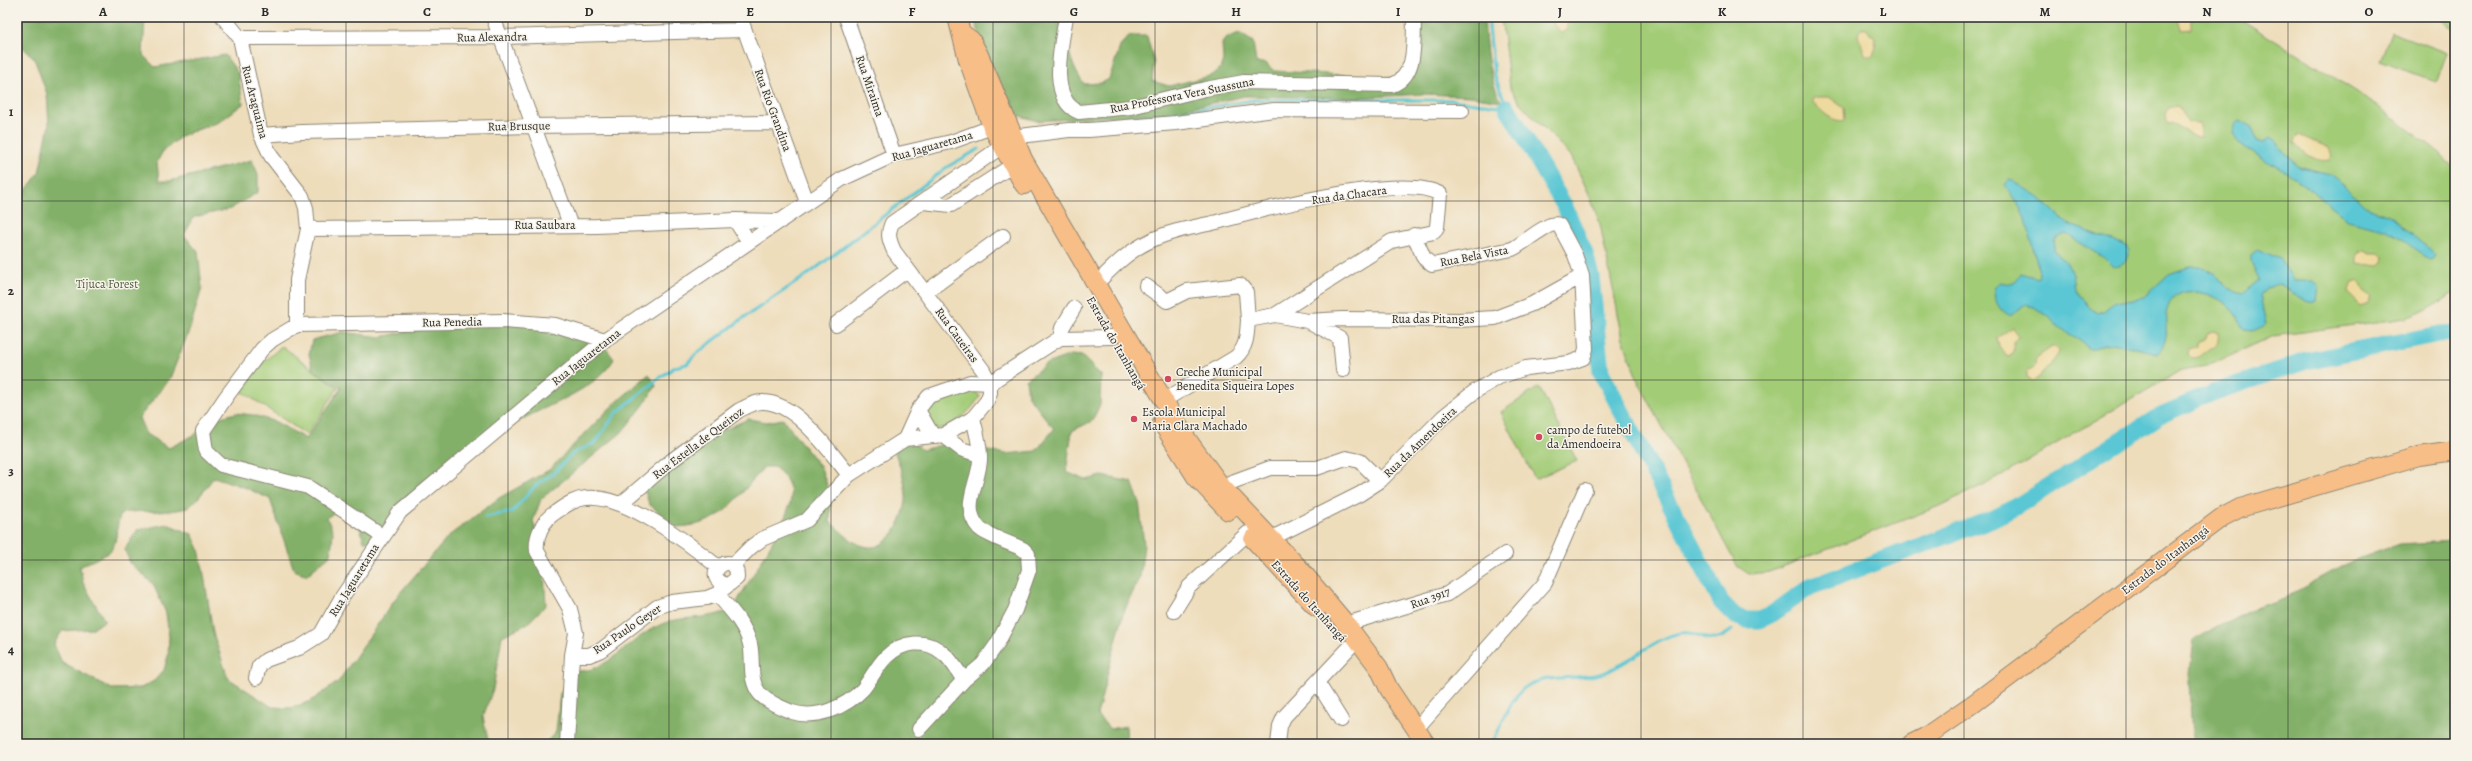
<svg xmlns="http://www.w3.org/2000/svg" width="2472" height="761" viewBox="0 0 2472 761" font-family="Alegreya,serif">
  <rect width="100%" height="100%" fill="#f7f3e8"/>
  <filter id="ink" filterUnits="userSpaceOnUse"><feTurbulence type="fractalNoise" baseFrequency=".025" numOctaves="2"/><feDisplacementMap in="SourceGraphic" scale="8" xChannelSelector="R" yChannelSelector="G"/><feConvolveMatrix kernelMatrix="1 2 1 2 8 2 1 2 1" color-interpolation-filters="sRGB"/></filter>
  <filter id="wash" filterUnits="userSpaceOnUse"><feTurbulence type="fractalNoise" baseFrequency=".012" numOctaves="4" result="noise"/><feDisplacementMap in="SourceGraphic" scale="16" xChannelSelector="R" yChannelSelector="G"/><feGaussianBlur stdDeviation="0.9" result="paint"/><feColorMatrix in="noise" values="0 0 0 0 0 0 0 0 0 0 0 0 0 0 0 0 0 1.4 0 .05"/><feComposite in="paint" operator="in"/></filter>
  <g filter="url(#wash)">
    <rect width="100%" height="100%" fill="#edb"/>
    <path fill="#a3cc77" stroke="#677c51" d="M1501 17H2237L2357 92 2434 148 2455 168V292L2426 310 2406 318 2273 336 2207 366 2181 370 1998 478 1937 507 1769 572 1749 574 1737 566 1638 381 1623 339 1600 224 1589 194 1571 156 1520 103 1510 87Z
      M2436 17H2455V32Z
      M2391 32 2447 53 2436 82 2380 61Z
      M282 346 338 388 307 435 241 391 260 365Z
      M1539 387 1577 461 1535 479 1501 412Z
      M972 389 980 396C972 410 953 429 936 429 929 419 924 414 931 402Z"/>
    <path fill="#82b068" stroke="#566e4a" d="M17 17H145L143 55 155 67 225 55 238 73 243 104 219 122 183 135 163 151 157 162 159 181H170L252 160 258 174V192L230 209 194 217 184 235 198 252 202 288 189 331 170 378 139 418 146 434 169 448 196 434 205 421 236 413 253 415 276 422 306 439 341 388 313 370 309 354 312 340 343 332 381 337 427 327 516 322 596 335 614 359C596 391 545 405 514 424 490 439 458 459 438 477 416 496 397 520 377 541H364L358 523 337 510 327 518 333 532 331 554 307 575 294 570 270 499 244 487 214 477C207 486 199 499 190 506 175 515 141 509 122 513 114 524 120 543 109 552 101 558 89 561 80 567L83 583 105 621 91 629 62 631 54 644 62 663 112 689 141 688 154 681 164 670 168 656 169 637 166 613 153 584 130 563 125 549 137 530 167 524 192 534 199 549 204 575 213 633 228 678 272 707 291 708 311 701 338 682 398 595 450 535 499 498 549 470 611 407 649 374 656 386 643 406 621 433 541 499 533 521 543 555 546 605 527 624 502 636 493 689 483 717 489 744H17V202L39 173 49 125 47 94 34 58 17 42Z
      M973 17H1066C1067 42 1068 62 1084 84L1102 83 1109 79 1121 44 1130 36H1147L1154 63 1152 81 1169 86 1210 76 1220 69 1223 60 1222 43 1227 37 1241 34 1253 42 1256 63H1266L1274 71 1410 79C1425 62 1419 37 1418 17H1484C1486 48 1487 73 1501 101L1470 96 1422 94 1353 98 1245 96 1165 113 1037 121 1017 115 996 75Z
      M1071 355 1082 356 1101 375 1100 405 1092 421 1072 431 1066 472 1086 480 1102 476 1132 482 1139 501 1144 545 1140 576 1123 614 1097 715 1110 729 1126 726 1127 744H544L556 732 560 694 574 671C579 671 586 671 592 669 618 660 636 634 662 624 685 614 714 622 735 606 747 582 790 520 791 497 791 484 784 474 774 467H764C734 500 725 525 676 527L649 504 644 488 693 444 748 419 767 422 783 419 821 468 831 496 830 522C841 531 853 545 868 547 891 550 907 513 906 495 905 475 896 460 892 441L902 430 922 450 945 444 1006 454 1036 451 1054 429 1028 396 1026 380 1046 364Z
      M2455 541V744H2196L2192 737 2189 682 2194 640 2245 612 2284 598 2350 562 2399 544Z"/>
    <path fill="#eeda9e" stroke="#8c8264" d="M1552 17H1566L1568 30 1561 33 1554 25Z
      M2177 17H2191V29L2181 30Z
      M1862 28 1867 29 1870 34 1874 36 1876 46 1873 56H1866L1858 36Z
      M1814 97H1829L1844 108 1845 120C1833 124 1820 110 1812 101Z
      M2178 106 2188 122 2200 124V137H2194L2176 125 2166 123 2165 114 2169 107Z
      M2300 135 2329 148 2332 156 2329 160C2316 163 2302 153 2294 143L2295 140Z
      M2364 250 2369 253H2379L2384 258 2383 263 2379 266 2357 263V253Z
      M2359 281 2364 290 2372 296 2369 303 2360 306 2349 292 2351 284Z
      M2013 327 2018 337 2014 341V351L2011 356 2007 357 1999 346 1997 338Z
      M2213 331 2218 333C2220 345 2214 346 2206 351 2201 354 2200 358 2192 358L2188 354 2189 349 2198 347V342L2205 339 2208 333Z
      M2052 347H2057L2059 351C2059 356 2039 379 2033 381L2027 377V372L2034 368 2036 358Z"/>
    <path fill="#5bc7d4" stroke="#437980" d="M2240 120 2251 126 2256 141 2264 143 2269 138 2276 141 2293 162 2302 167 2331 174 2365 206 2392 216 2401 227 2413 234 2435 255 2434 259 2430 260 2404 240 2386 230 2348 220 2296 178 2246 149 2233 134 2236 123Z
      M2009 180 2013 181 2037 196 2068 224 2127 246C2133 259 2124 265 2112 266L2103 257 2066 234 2055 239 2054 250 2065 260 2073 274 2075 289 2090 308 2098 313 2106 310 2116 302 2144 297 2169 274 2189 267H2200L2215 273 2227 288 2243 293 2259 280 2250 261V256L2258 249 2280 259 2294 281H2313L2319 285 2317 302C2306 309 2292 289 2279 284L2267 288 2260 296 2266 324C2259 330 2253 332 2244 330 2238 322 2236 312 2229 306 2214 293 2177 281 2168 307 2161 325 2174 336 2157 353L2119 344 2105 345 2090 349 2075 337 2060 329 2049 317 2034 307 2025 305 2010 316C1998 311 1993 298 1995 286L2000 282C2011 285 2016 283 2021 273L2038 278 2039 272 2025 216 2005 185Z
      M2455 188V208L2449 196Z"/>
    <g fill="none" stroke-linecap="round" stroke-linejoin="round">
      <path stroke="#5bc7d4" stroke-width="3" d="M1075 123 1162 115 1254 100H1452L1507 107 1494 74 1488 17
        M485 517 512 512 536 485 555 472 573 453 595 443 616 413 658 379 675 367 687 364 696 354 742 319 810 273 947 167 979 149
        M1492 744C1500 729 1511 696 1526 687 1548 672 1581 682 1606 672 1629 663 1658 636 1681 633 1705 630 1707 650 1732 630"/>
      <path stroke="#5bc7d4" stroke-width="17" d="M1507 107 1565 207 1586 256 1591 277 1601 372 1721 602 1735 616 1746 620H1760L1772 614 1810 587 1992 519 2014 508 2161 415 2215 392 2306 361 2439 334 2455 333"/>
    </g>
  </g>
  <g filter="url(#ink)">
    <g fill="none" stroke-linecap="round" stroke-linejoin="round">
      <defs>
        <path id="minor" d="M223 17 240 38 261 135 271 156 302 196 306 208 308 229 297 280V325
          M493 17 570 224
          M740 17 807 202
          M846 17 894 155
          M1066 17C1062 42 1047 99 1079 112L1131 107 1205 89 1244 82 1392 85C1418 75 1413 41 1414 17
          M240 38 499 37 744 30
          M261 135 302 132 532 126 777 123
          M1012 137 1069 130H1089L1176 123 1274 110 1462 111
          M923 202 951 205 1021 160
          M735 220 749 242
          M308 229 597 226 735 220 781 221
          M1096 284C1112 268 1128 251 1150 241 1170 231 1195 227 1217 222 1261 210 1402 172 1440 194L1437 227 1434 232 1392 241 1275 315 1248 320C1247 335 1247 347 1236 357L1163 401
          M1146 286 1167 301 1187 291 1240 285 1246 292 1248 320
          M926 292 1003 236
          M1275 315 1307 321 1342 319 1459 320 1495 318 1532 304 1582 276
          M1310 322 1340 338 1343 370
          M836 324 907 270
          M1060 338 1113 337
          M918 410 933 436
          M943 435 961 449 980 455
          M905 439 943 435 973 418 987 401 990 393V383L983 370 894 251C889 240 887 234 892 223L1001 147
          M1221 486 1270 468H1317L1346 458 1360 461 1380 481
          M621 504 671 461 738 411C746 407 755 401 764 402 797 403 830 452 849 475
          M382 536 308 487 221 465 206 451 203 431 226 397 262 349 272 340 297 325 503 321 555 325 605 340
          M1270 539 1360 494 1380 481 1443 417 1474 392 1499 377 1526 368 1569 363 1583 358 1586 349 1582 276 1575 255 1559 225C1548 220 1524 244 1512 249L1432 265 1424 258 1414 235
          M733 565 751 547 762 539 807 520 849 475 905 439 918 410 929 396 970 382 990 383 1060 338 1062 328 1074 308
          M717 594C730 609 745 624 750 644 754 660 748 680 760 694 767 702 782 708 792 712 816 720 846 707 863 689 871 679 877 666 886 657 902 641 927 638 944 654 952 660 958 672 964 680
          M1174 611 1189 587 1248 533
          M1346 624 1447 594 1505 554
          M572 655H589L601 650 657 607 672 602 707 598 717 594 737 578C738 546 697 574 726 585
          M256 678 259 666 266 660 299 648 321 634 342 597 400 512 605 340 842 179 894 155 951 142 992 127
          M1317 682 1341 720
          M919 729 964 680 983 664 997 644 1015 610 1029 570 1028 554 1023 549C1012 544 986 535 979 528 960 507 979 483 980 460 981 447 976 432 973 418
          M1416 729 1545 583 1585 490
          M567 744 572 655 576 633 570 609 537 551C535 536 543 520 556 512 565 506 574 499 586 498 623 493 690 544 718 567
          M1278 744 1280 726 1284 717 1350 647"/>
        <path id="major" d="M957 17 968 60 992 127 1024 185
          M963 34 971 40 979 55 1023 159 1184 435 1221 486 1299 568 1346 624 1379 668 1389 689 1426 744
          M1162 423 1196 477 1228 511
          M1253 539 1317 608
          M1911 744 1925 737 1973 704 2221 518 2240 508 2419 456 2455 451"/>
      </defs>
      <use href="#minor" stroke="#8c8473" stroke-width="16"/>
      <use href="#major" stroke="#8c8473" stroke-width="20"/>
      <use href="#minor" stroke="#fff" stroke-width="14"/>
      <use href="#major" stroke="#f7be87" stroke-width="18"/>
    </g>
  </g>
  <path fill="none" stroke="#2b2b2b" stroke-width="1" stroke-opacity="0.55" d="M184 17V744M346 17V744M508 17V744M669 17V744M831 17V744M993 17V744M1155 17V744M1317 17V744M1479 17V744M1641 17V744M1803 17V744M1964 17V744M2126 17V744M2288 17V744M17 201H2455M17 380H2455M17 560H2455"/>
  <g fill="#d1495b" stroke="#f7f3e8" stroke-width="1.5">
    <circle cx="1168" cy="379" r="4"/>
    <circle cx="1134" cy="419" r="4"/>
    <circle cx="1539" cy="437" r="4"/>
  </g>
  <g text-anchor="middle" stroke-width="3" stroke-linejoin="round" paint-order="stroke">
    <g font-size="12" fill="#2b2b2b" stroke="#f7f3e8">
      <text transform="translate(492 37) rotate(-1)" y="4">Rua Alexandra</text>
      <text transform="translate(870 86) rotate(71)" y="4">Rua Miraima</text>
      <text transform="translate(1182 95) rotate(-11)" y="4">Rua Professora Vera Suassuna</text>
      <text transform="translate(255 102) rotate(76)" y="4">Rua Araguaima</text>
      <text transform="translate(773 110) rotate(70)" y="4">Rua Rio Grandina</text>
      <text transform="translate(519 126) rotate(-1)" y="4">Rua Brusque</text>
      <text transform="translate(932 146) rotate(-16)" y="4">Rua Jaguaretama</text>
      <text transform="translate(1349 195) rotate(-8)" y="4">Rua da Chacara</text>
      <text x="545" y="229">Rua Saubara</text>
      <text transform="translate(1474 256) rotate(-11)" y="4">Rua Bela Vista</text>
      <text x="1433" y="323">Rua das Pitangas</text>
      <text transform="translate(452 322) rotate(-1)" y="4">Rua Penedia</text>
      <text transform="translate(957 335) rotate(54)" y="4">Rua Caueiras</text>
      <text transform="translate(1116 343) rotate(60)" y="4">Estrada do Itanhangá</text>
      <text transform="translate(586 357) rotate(-38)" y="4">Rua Jaguaretama</text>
      <text transform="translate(1420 442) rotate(-44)" y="4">Rua da Amendoeira</text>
      <text transform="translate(698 443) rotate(-37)" y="4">Rua Estella de Queiroz</text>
      <text transform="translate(2165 560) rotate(-37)" y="4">Estrada do Itanhangá</text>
      <text transform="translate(354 580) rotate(-58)" y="4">Rua Jaguaretama</text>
      <text transform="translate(1430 598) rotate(-20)" y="4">Rua 3917</text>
      <text transform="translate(1309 601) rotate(48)" y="4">Estrada do Itanhangá</text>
      <text transform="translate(627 629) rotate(-34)" y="4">Rua Paulo Geyer</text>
    </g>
    <g font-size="12" fill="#4f5b42" stroke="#f7f3e8">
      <text x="107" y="288">Tijuca Forest</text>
    </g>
    <g font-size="12" fill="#2b2b2b" stroke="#f7f3e8" text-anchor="start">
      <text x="1176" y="376">Creche Municipal<tspan x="1176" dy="14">Benedita Siqueira Lopes</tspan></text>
      <text x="1142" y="416">Escola Municipal<tspan x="1142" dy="14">Maria Clara Machado</tspan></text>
      <text x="1547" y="434">campo de futebol<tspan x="1547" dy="14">da Amendoeira</tspan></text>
    </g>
  </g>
  <rect width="2472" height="761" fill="none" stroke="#f7f3e8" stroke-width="44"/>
  <rect x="22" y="22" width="2428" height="717" fill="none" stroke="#2b2b2b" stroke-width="1.5"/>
  <g font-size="13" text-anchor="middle" font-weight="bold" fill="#2b2b2b">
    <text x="103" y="16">A</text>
    <text x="265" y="16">B</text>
    <text x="427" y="16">C</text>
    <text x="589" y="16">D</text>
    <text x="750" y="16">E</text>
    <text x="912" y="16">F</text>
    <text x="1074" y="16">G</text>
    <text x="1236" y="16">H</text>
    <text x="1398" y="16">I</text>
    <text x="1560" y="16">J</text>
    <text x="1722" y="16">K</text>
    <text x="1883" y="16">L</text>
    <text x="2045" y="16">M</text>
    <text x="2207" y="16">N</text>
    <text x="2369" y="16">O</text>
    <text x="11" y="116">1</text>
    <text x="11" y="295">2</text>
    <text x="11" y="475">3</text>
    <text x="11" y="654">4</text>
  </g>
</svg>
